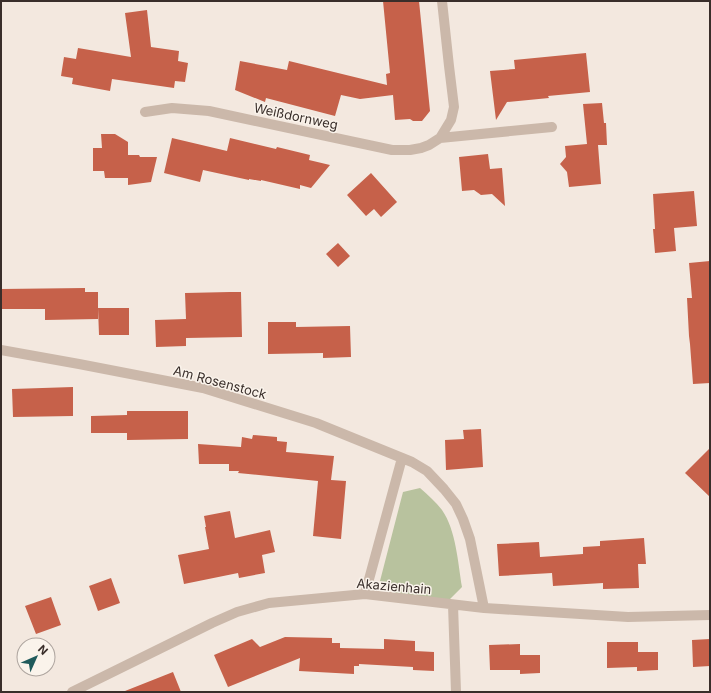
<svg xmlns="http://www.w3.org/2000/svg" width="711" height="693" viewBox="0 0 711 693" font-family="Inter,sans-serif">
  <rect width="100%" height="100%" fill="#f3e8df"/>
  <path fill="#b8c29e" d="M420 488C428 495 436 502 442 510 456 530 458 563 462 587L449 600 395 595 380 581 403 492Z"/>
  <path fill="#c6614a" d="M383 1H419L430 111 422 121H413L410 119 395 120 393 95 360 99 341 95 335 116 266 98 265 102 235 90 240 61 287 70 289 61 387 85 386 74 390 73Z
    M147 10 151 47 179 51 178 61 188 63 185 82 175 81 174 88 112 79 110 91 72 84 73 78 61 76 64 57 76 59 78 48 131 57 125 13Z
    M586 53 590 92 548 96 549 98 507 102 496 120 490 71 515 69 514 60Z
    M602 103 604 123H606L607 145H598L601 184 569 187 567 172 560 164 566 157 565 146 587 144 583 104Z
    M101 134H115L128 142V155H139L140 157H157L151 182 128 185V178H105L104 171H93V148H102Z
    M172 138 227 151 230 138 276 149 277 147 310 155 309 160 330 165 311 188 300 185V189L261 180V181L249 179V180L203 170 200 182 164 173Z
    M488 154 490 169 502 168 505 206 492 194 481 195 474 190 462 191 459 157Z
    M371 173 397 202 381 217 374 209 366 216 347 195Z
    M694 191 697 226 674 228 676 251 655 253 653 229H655L653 194Z
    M338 243 350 256 338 267 326 254Z
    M710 261V383L693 384 690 344 689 336 687 298H692L689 263Z
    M85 288V292H98V319L45 320V309H1V289Z
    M230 292H241L242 337 186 338V346L156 347 155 320 186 319 185 293Z
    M98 308H129V335H99Z
    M268 322H296V327L350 326 351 357 323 358V353L268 354Z
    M73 387V416L13 417 12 389Z
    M127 411H188V439L127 440V433H91V416L127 415Z
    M481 429 483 467 446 470 445 440 464 439 463 430Z
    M253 435 277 437V441L287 442 286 452 334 456 331 480 346 481 341 539 313 536 318 481 238 473 239 471H229V464H199L198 444 241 447 242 437 252 439Z
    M710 448V497L685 473Z
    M230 511 235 538 270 530 275 552 262 555 265 573 239 578 238 573 184 584 178 555 209 549 205 527H206L204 516Z
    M644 538 646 564H638L639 588 603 589V583L553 586 552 573 499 576 497 544 539 542 540 557 583 554V547L600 546V541Z
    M111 578 120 603 98 611 89 586Z
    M51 597 61 625 36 634 25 606Z
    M285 637 332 638V643H340V648L384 649V639L415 641V651L434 652V671L413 670V667L359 664V666H354V674L299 671 300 658 228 687 214 655 252 639 260 647Z
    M710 639V666L693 667 692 640Z
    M607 642H638V652H658V670L637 671V667L607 668Z
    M520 644V670H490L489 645Z
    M520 655H540V673L520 674Z
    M173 672 181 692H125V691Z"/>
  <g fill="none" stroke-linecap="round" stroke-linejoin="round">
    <path stroke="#cbb8aa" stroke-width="10" d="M145 112 172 108 209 111 392 150H410L421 148 429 145 440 138 451 120 454 107 449 66 442 1
      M440 138 552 127
      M1 350 79 364 203 388 316 423 412 462 427 471 444 489 456 504 463 519 470 539 484 608
      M365 594 402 458
      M453 605 456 692
      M72 692 212 623 237 612 269 603 365 594 484 608 628 617 710 615"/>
  </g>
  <g text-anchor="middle" stroke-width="3" stroke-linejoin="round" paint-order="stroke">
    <g font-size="13" fill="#392e2a" stroke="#faf3eb">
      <text transform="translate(296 116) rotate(12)" y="5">Weißdornweg</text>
      <text transform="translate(220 382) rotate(15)" y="5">Am Rosenstock</text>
      <text transform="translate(394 586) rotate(5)" y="5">Akazienhain</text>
    </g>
  </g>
  <rect width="711" height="693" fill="none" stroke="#392e2a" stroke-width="4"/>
  <g transform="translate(36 657) rotate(45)"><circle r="19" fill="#faf3eb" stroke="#ada49e"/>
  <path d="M0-3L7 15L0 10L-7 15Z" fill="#1f5a5b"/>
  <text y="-6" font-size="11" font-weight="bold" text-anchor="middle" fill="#392e2a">N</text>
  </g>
</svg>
